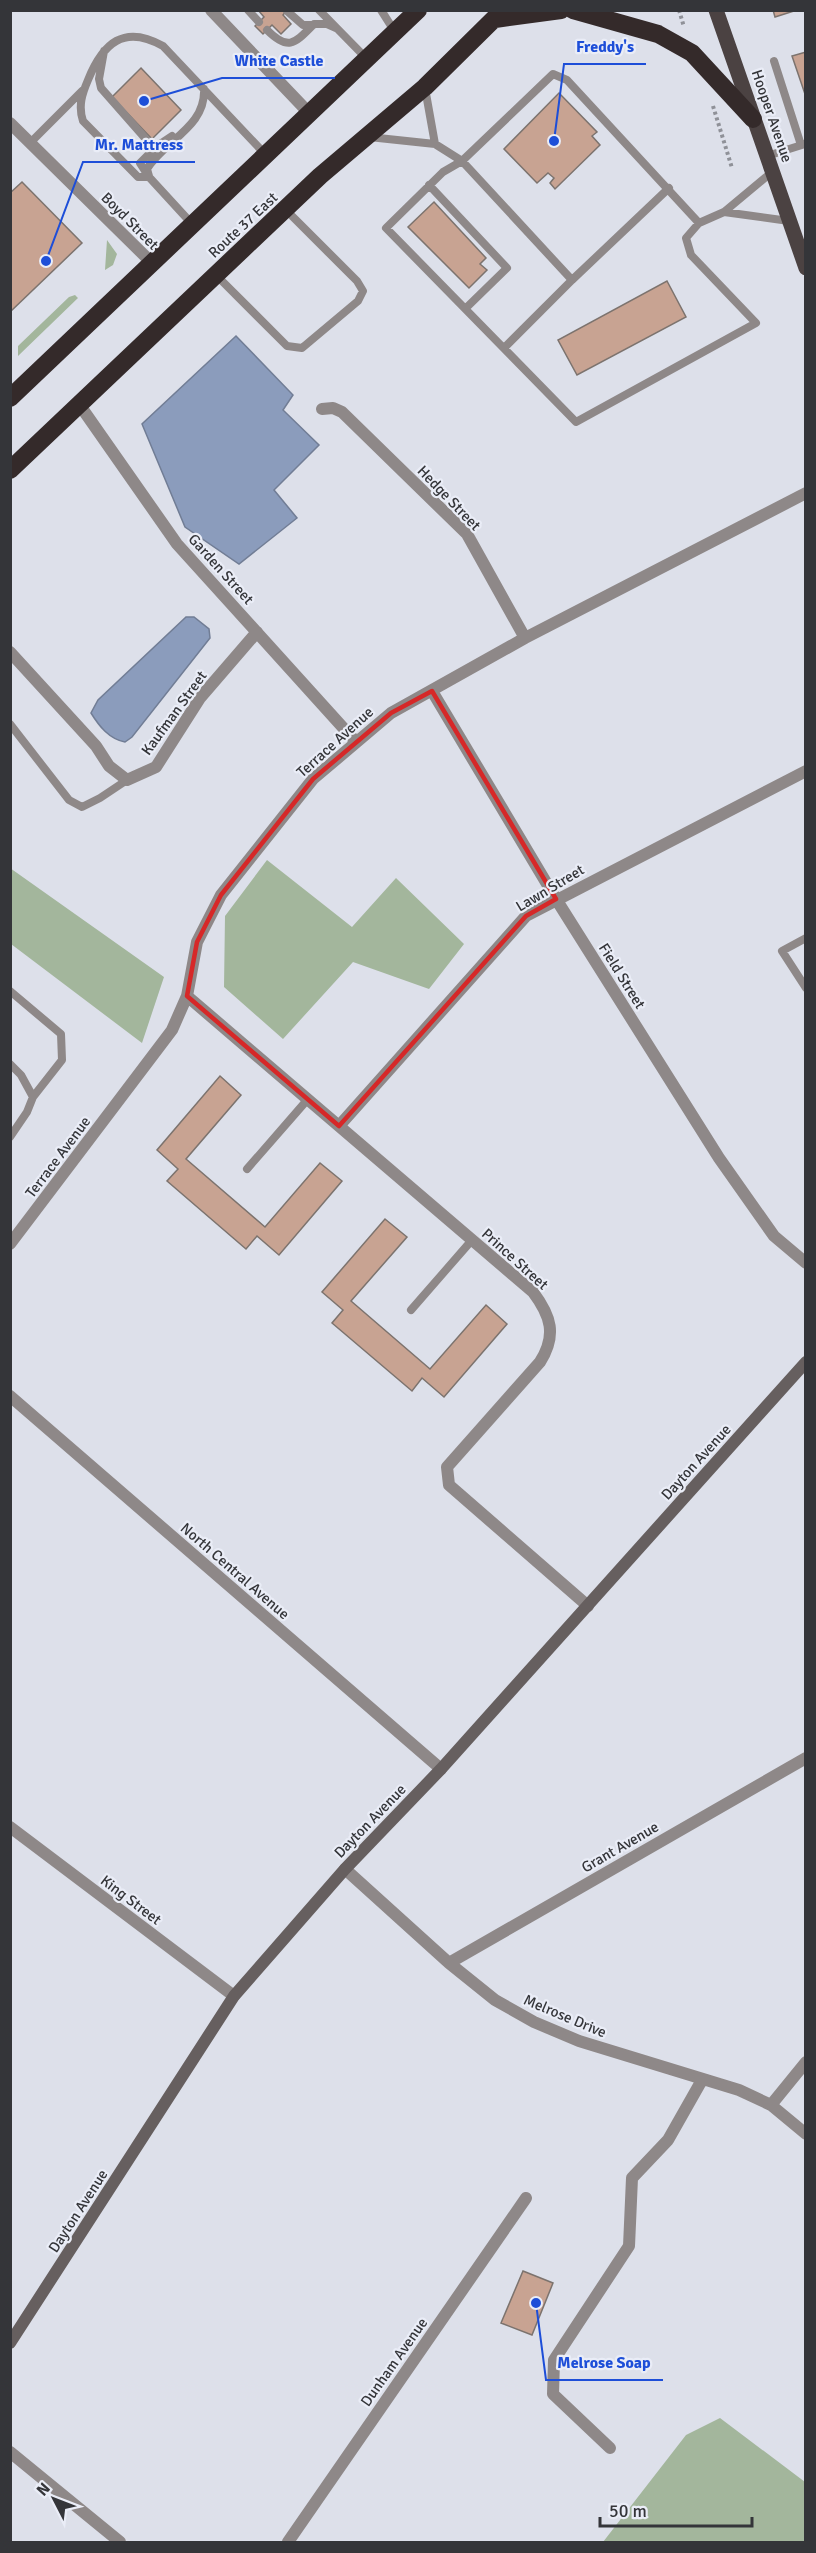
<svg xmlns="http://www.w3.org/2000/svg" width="816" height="2553" viewBox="0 0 816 2553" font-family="Signika,sans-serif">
  <rect width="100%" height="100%" fill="#dde0ea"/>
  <path fill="#a3b69c" d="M107 240 117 254 113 265 105 270Z
    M75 295 78 298 18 356V346L69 297Z
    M267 860 352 927 396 878 464 944 429 989 353 962 283 1039 224 987 225 916Z
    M10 868 164 977 142 1043 11 944Z
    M720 2418 805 2482V2542H603L686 2435Z"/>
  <path fill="#8b9cbc" stroke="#717d95" stroke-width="1.5" d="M236 336 293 395 283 410 319 445 274 490 297 518 239 564 185 527 142 424Z
    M186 617H194L209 629 210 638 132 737 125 742C109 739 99 726 91 713L98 700Z"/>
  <path fill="#c8a392" stroke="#7c736e" stroke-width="1.5" d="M258 10H287L283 15 291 24 281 34 272 25 263 34 255 26 264 17Z
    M773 10H797L775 17Z
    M806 52V97L792 56Z
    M141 68 181 110 152 139 112 97Z
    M559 93 597 132 592 136 600 145 555 189 550 183 554 178 548 173 537 183 504 149Z
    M22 182 82 243 10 312V193Z
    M434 202 486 258 480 264 487 270 469 288 408 227Z
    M667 281 686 317 577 375 558 340Z
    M220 1076 241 1095 186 1159 265 1227 320 1163 342 1181 279 1255 257 1236 246 1249 167 1181 178 1169 157 1150Z
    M385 1219 407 1237 351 1301 430 1369 486 1305 507 1324 444 1397 422 1378 412 1391 332 1323 343 1310 322 1292Z
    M523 2271 553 2283 532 2335 501 2323Z"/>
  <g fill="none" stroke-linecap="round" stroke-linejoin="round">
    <path stroke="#8f9198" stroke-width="4" stroke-dasharray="3 3" stroke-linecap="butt" d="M679 10 684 27
      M713 106 732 168"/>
    <path stroke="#8e8888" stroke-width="8" d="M248 10 259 22
      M319 10 367 59
      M381 10 395 32
      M287 11 303 25H313
      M267 30C289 52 295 43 314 24H327L336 28
      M104 51 99 79 101 88 152 146V151L140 163 149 177
      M774 61 801 145
      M425 88 435 144
      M369 137 435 144 462 161 443 172 386 228 576 422 756 323 691 255 686 238 699 223 724 212 772 172
      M30 143 82 91
      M152 146 160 144 172 136
      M767 156 805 144
      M149 176 147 169C165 140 206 127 204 89
      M429 185 507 268 466 308
      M669 188 572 280 462 161 553 74 567 80 699 223
      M724 212 789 221
      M193 225 149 177H138L83 121C78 106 82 94 88 80 103 43 124 24 163 46L265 154
      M216 275 287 346 302 348 358 301 363 291 357 281 285 209
      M505 347 572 280
      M10 724 69 800 82 807 100 798 127 780
      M806 938 782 951 806 988
      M10 991 61 1034 62 1060 33 1097
      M10 1064 21 1075 33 1097 27 1112 10 1137
      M247 1169 308 1099
      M411 1310 472 1240"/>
    <path stroke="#8e8888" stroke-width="12" d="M211 10 309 113
      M10 123 152 263
      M79 404 177 544 356 742
      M322 409 333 408 342 412 467 534 525 638
      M10 652 96 746 109 766 127 780 156 767 200 698 257 632
      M432 691 556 899 719 1158 774 1236 806 1263
      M187 996 533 1292C551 1316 557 1335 540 1362L447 1467 449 1485 588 1606
      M339 1126 526 916 806 771
      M10 1244 172 1030 187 996 197 942 221 895 313 779 391 713 525 638 806 493
      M10 1396 441 1769
      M10 1827 234 1996
      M345 1869 449 1963 495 2000 534 2022 579 2041 739 2090 771 2105 806 2134
      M449 1963 806 1758
      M771 2105 806 2062
      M610 2448 553 2394 554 2360 629 2246 632 2178 668 2140 702 2080
      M10 2452 120 2542
      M288 2542 526 2198"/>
    <path stroke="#665f5f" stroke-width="12" d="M10 2343 234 1996 345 1869 441 1769 806 1362"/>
    <path stroke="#4b4242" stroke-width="15" d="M716 10 806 268"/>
    <path stroke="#342a2a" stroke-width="18" d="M573 10 658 34 692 53 753 119
      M495 19 561 10
      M10 398 418 10
      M10 470 320 176 425 87 503 10"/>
  </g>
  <path fill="none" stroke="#d62828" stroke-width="4.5" stroke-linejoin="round" d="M432 691 556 899 526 916 339 1126 187 996 197 942 221 895 313 779 391 713Z"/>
  <g text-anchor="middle" stroke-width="4.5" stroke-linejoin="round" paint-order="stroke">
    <g font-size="15" fill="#343539" stroke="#eaedf7">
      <text transform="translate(772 116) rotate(71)" y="5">Hooper Avenue</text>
      <text transform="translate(130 221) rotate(45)" y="5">Boyd Street</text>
      <text transform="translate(243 225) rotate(-43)" y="5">Route 37 East</text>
      <text transform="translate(449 498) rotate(46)" y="5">Hedge Street</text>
      <text transform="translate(221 569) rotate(48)" y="5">Garden Street</text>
      <text transform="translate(174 713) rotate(-54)" y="5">Kaufman Street</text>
      <text transform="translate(335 742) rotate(-42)" y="5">Terrace Avenue</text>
      <text transform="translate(550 888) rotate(-31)" y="5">Lawn Street</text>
      <text transform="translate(622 976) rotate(58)" y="5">Field Street</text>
      <text transform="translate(58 1157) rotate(-53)" y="5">Terrace Avenue</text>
      <text transform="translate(515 1259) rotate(42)" y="5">Prince Street</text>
      <text transform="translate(696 1462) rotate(-48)" y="5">Dayton Avenue</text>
      <text transform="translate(235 1571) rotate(41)" y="5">North Central Avenue</text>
      <text transform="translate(370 1821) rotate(-46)" y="5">Dayton Avenue</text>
      <text transform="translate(620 1847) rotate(-30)" y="5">Grant Avenue</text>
      <text transform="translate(131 1900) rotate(37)" y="5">King Street</text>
      <text transform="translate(565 2016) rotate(23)" y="5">Melrose Drive</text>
      <text transform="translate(78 2211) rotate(-57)" y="5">Dayton Avenue</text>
      <text transform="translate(394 2362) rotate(-55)" y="5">Dunham Avenue</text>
    </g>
  </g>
  <path fill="none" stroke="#1d4ed8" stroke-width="2" d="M554 141L564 64H646M144 101L222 78H335M46 261L83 162H195M536 2303L546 2380H663"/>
  <g fill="#1d4ed8" stroke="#eaedf7" stroke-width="2">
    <circle cx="554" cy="141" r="6"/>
    <circle cx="144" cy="101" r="6"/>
    <circle cx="46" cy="261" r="6"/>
    <circle cx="536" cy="2303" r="6"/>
  </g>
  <g font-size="16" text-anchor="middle" font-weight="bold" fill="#1d4ed8" stroke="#eaedf7" stroke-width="4.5" stroke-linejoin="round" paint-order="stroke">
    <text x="605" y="52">Freddy's</text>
    <text x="279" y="66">White Castle</text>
    <text x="139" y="150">Mr. Mattress</text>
    <text x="604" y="2368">Melrose Soap</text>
  </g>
  <rect width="816" height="2553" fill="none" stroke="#343539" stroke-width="24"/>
  <g transform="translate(54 2499) rotate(312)" stroke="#eaedf7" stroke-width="4.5" paint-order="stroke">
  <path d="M0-4.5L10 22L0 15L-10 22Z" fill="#343539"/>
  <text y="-9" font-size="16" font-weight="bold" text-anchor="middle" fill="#343539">N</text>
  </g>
  <path d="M600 2517v9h152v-9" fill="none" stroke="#343539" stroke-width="3"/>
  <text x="609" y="2517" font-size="18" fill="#343539" stroke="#eaedf7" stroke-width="4.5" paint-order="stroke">50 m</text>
</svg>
